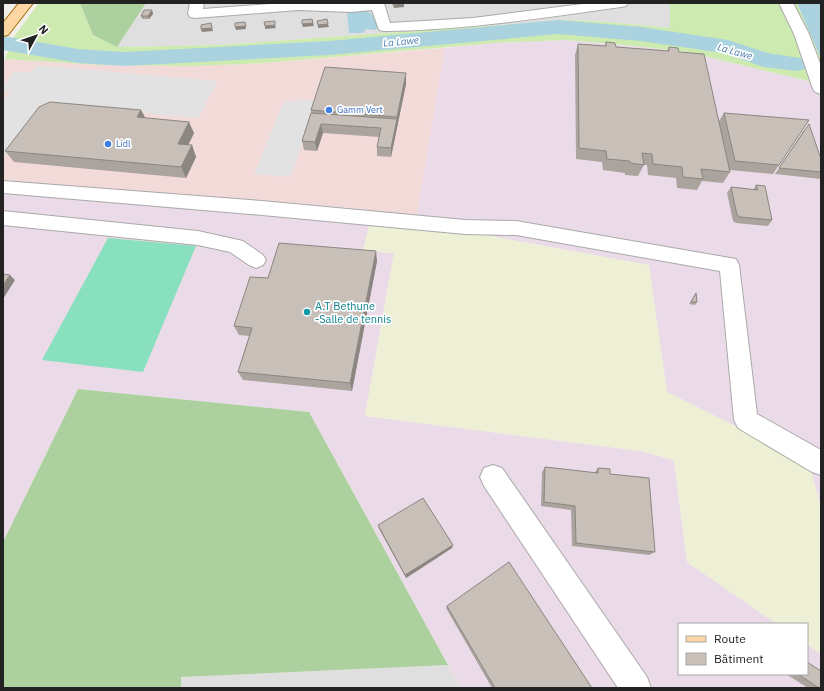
<svg xmlns="http://www.w3.org/2000/svg" width="824" height="691" viewBox="0 0 824 691" font-family="'IBM Plex Sans',sans-serif">
  <rect width="100%" height="100%" fill="#f2efe9"/>
  <path fill="#e0dfdf" d="M146 3H670V28L607 22 568 20 221 45 117 47Z
    M448 665 461 688H181V677Z"/>
  <path fill="#f2dad9" d="M445 48 418 215 310 204 220 200 3 180V59L100 65 194 66 265 63Z"/>
  <path fill="#ebdbe8" d="M565 40 635 46 687 52 821 84V508L810 466 773 445 667 392 648 265 485 235 369 226 363 251 394 253 365 416 641 451 674 460 687 562 777 624H679V674H807V644L821 654V688H461L309 412 78 389 3 542V180L220 200 310 204 417 215 445 48 495 43Z"/>
  <path fill="#eef0d5" d="M369 226 485 235 649 265 667 392 773 445 810 466 821 508V654L807 644V624H777L687 562 674 460 641 451 365 416 394 253 363 251Z"/>
  <path fill="#cdebb0" d="M39 3H80L93 35 117 47 221 45 568 20 607 22 670 28V3H797L821 59V84L687 52 635 46 565 40 495 43 265 63 194 66 100 65 5 59 13 38Z"/>
  <path fill="#add19e" d="M80 3H146L117 47 93 35Z
    M78 389 309 412 448 665 181 677V688H3V542Z"/>
  <path fill="#88e0be" d="M108 238 196 246 143 372 42 360Z"/>
  <path fill="#e2e2e2" d="M37 65 218 81 198 118 45 104 5 157 3 156V101L11 92 3 91V86L15 71 30 73Z
    M316 100 291 177 254 174 284 101Z"/>
  <path fill="#aad3df" d="M797 3H821V59Z
    M365 10 373 15 378 28 375 30 367 29 362 33H349L347 13Z"/>
  <g fill="none" stroke-linecap="round" stroke-linejoin="round">
    <path fill="#aad3df" fill-rule="evenodd" d="M558 20 641 27 728 40 768 53 806 59 809 64 806 69 797 71 764 67 723 53 641 41 558 34 329 55 125 66 78 63 3 50V36L78 49 125 52 329 41Z"/>
    <defs>
      <path id="minor" d="M190 3H204L203 9 283 3H384L390 23 473 18 590 3H628L626 6 621 7C542 18 464 30 384 31L379 30 372 10 351 12 298 10 195 18 190 17 188 14Z
        M779 3H793L809 34 821 66V94L815 92 813 89 794 34Z
        M3 181 262 201 465 220 516 221 736 259 739 265 757 414 821 450V475L812 472 738 428 734 420 720 271 516 235 465 234 262 215 3 193Z
        M3 211 198 231 243 241 263 255 266 260 263 265 256 268 249 265 230 252 198 245 3 225Z
        M493 465 502 468 647 677 651 688H618L484 486 480 477 484 468Z"/>
      <path id="major" d="M19 3H33L8 35 3 36V23Z"/>
    </defs>
    <use href="#minor" stroke="#a9a9a9" stroke-width="2"/>
    <use href="#major" stroke="#a06b00" stroke-width="2"/>
    <use href="#minor" fill="#fff" fill-rule="evenodd"/>
    <use href="#major" fill="#fcd6a4" fill-rule="evenodd"/>
  </g>
  <path fill="#aba49e" d="M152 10 153 14 149 19H142L141 16Z
    M606 42 616 47 667 51 669 47 679 52 719 121 724 113 779 165 773 174 730 170V172L723 183 702 181 697 190 677 188 676 178 648 175 647 165H644L638 176 625 175V173L603 170 602 162 576 159 575 55 578 44 605 46Z
    M406 73V84L391 157 377 156V147L379 137 323 133 317 151 304 150 302 141 311 113V110Z
    M141 110 145 118 194 133 188 145H192L196 157 186 178 14 162 5 151Z
    M804 130 821 159V179L775 174Z
    M756 185 772 220 768 226 736 223 733 221 727 193 731 187 753 190Z
    M377 261 352 391 243 380 238 372 249 336 239 335 234 326 268 278Z
    M696 293 697 302 695 305 689 304Z
    M545 467 594 473 598 468 610 474 655 552 649 555 572 546 571 510 541 506 542 472Z
    M378 525 452 548 406 578 379 529Z
    M447 606 592 688H492L446 608Z
    M786 674H807L821 688H808Z
    M743 687H753L754 688H743Z"/>
  <path fill="#8b8681" d="M425 3H435L425 4Z
    M404 4V7L394 8 393 5Z
    M152 10 153 14 149 19 148 16Z
    M245 22 246 29 236 30 235 27Z
    M211 23 213 31 202 32 201 29Z
    M313 23 314 26 303 27 302 24Z
    M328 24 329 27 318 28V25Z
    M275 25 276 28 265 29V26Z
    M406 73V84L391 157V148Z
    M141 110 147 121 137 117Z
    M189 122 194 133 183 156 178 144Z
    M321 124 323 133 317 151 315 142Z
    M192 145 196 157 186 178 181 167Z
    M376 251 377 261 352 391 350 383Z
    M10 275 15 280 3 299V285Z
    M453 545 452 548 406 578 405 575Z"/>
  <path fill="#c7bfb8" stroke="#8b8681" d="M393 3H403L404 4 393 5Z
    M144 10H152L148 16H141Z
    M312 19 313 23 302 24V20Z
    M327 19 328 24 318 25 317 21Z
    M275 21V25L265 26 264 22Z
    M245 22 246 26 235 27V23Z
    M211 23 212 28 201 29V25Z
    M606 42 615 43 616 47 669 51V47L678 48 679 52 704 54 730 172 701 169 703 179 683 177 682 167 653 164 652 154 642 153 644 165 630 163V161L607 159 606 151 579 148 578 44 606 46Z
    M325 67 406 73 397 117 311 110Z
    M50 102 141 110 137 117 189 122 178 144 192 145 181 167 5 151 39 107Z
    M311 113 397 119 391 148 377 147 381 128 321 124 315 142 302 141Z
    M724 113 809 120 779 165 735 161Z
    M809 124 821 159V172L779 168Z
    M756 185 765 186 772 220 740 217 737 215 731 187 758 190Z
    M279 243 376 251 350 383 238 372 252 328 234 326 250 277 268 278Z
    M3 274 10 275 3 285Z
    M696 293 697 302H691Z
    M545 467 598 473V468L610 469V474L649 478 655 552 576 543 575 506 544 502Z
    M423 498 453 545 405 575 378 525Z
    M509 562 592 688H495L447 606Z
    M807 662 821 671V688H819L798 674H807Z"/>
  <g fill="#3f7fe0" stroke="#fff" stroke-width="1.5">
    <circle cx="329" cy="110" r="4"/>
    <circle cx="108" cy="144" r="4"/>
  </g>
  <circle fill="#0f9aa8" stroke="#fff" stroke-width="1.5" cx="307" cy="312" r="4"/>
  <g text-anchor="middle" stroke-width="3.5" stroke-linejoin="round" paint-order="stroke">
    <g font-size="9" fill="#366cbe" stroke="#fff" text-anchor="start">
      <text x="337" y="113">Gamm Vert</text>
      <text x="116" y="147">Lidl</text>
    </g>
    <g font-size="10" font-style="italic" fill="#4a7aab" stroke="#fff">
      <text transform="translate(401 41) rotate(-5)" y="4">La Lawe</text>
      <text transform="translate(735 51) rotate(16)" y="4">La Lawe</text>
    </g>
    <g font-size="11" fill="#0d838f" stroke="#fff" text-anchor="start">
      <text x="315" y="310">A.T Bethune<tspan x="315" dy="13">-Salle de tennis</tspan></text>
    </g>
  </g>
  <rect width="824" height="691" fill="none" stroke="#222222" stroke-width="8"/>
  <rect x="678" y="623" width="130" height="52" fill="#ffffff" stroke="#a7a7a7"/>
  <rect x="686" y="636" width="20" height="6" fill="#fcd6a4" stroke="#a7a7a7"/>
  <text x="714" y="643" font-size="12" fill="#222222">Route</text>
  <rect x="686" y="653" width="20" height="12" fill="#c7bfb8" stroke="#a7a7a7"/>
  <text x="714" y="663" font-size="12" fill="#222222">Bâtiment</text>
  <g transform="translate(36 36) rotate(50)" stroke="#ffffff" stroke-width="3" paint-order="stroke">
  <path d="M0-3L7 15L0 10L-7 15Z" fill="#222222"/>
  <text y="-6" font-size="11" font-weight="bold" text-anchor="middle" fill="#222222">N</text>
  </g>
</svg>
